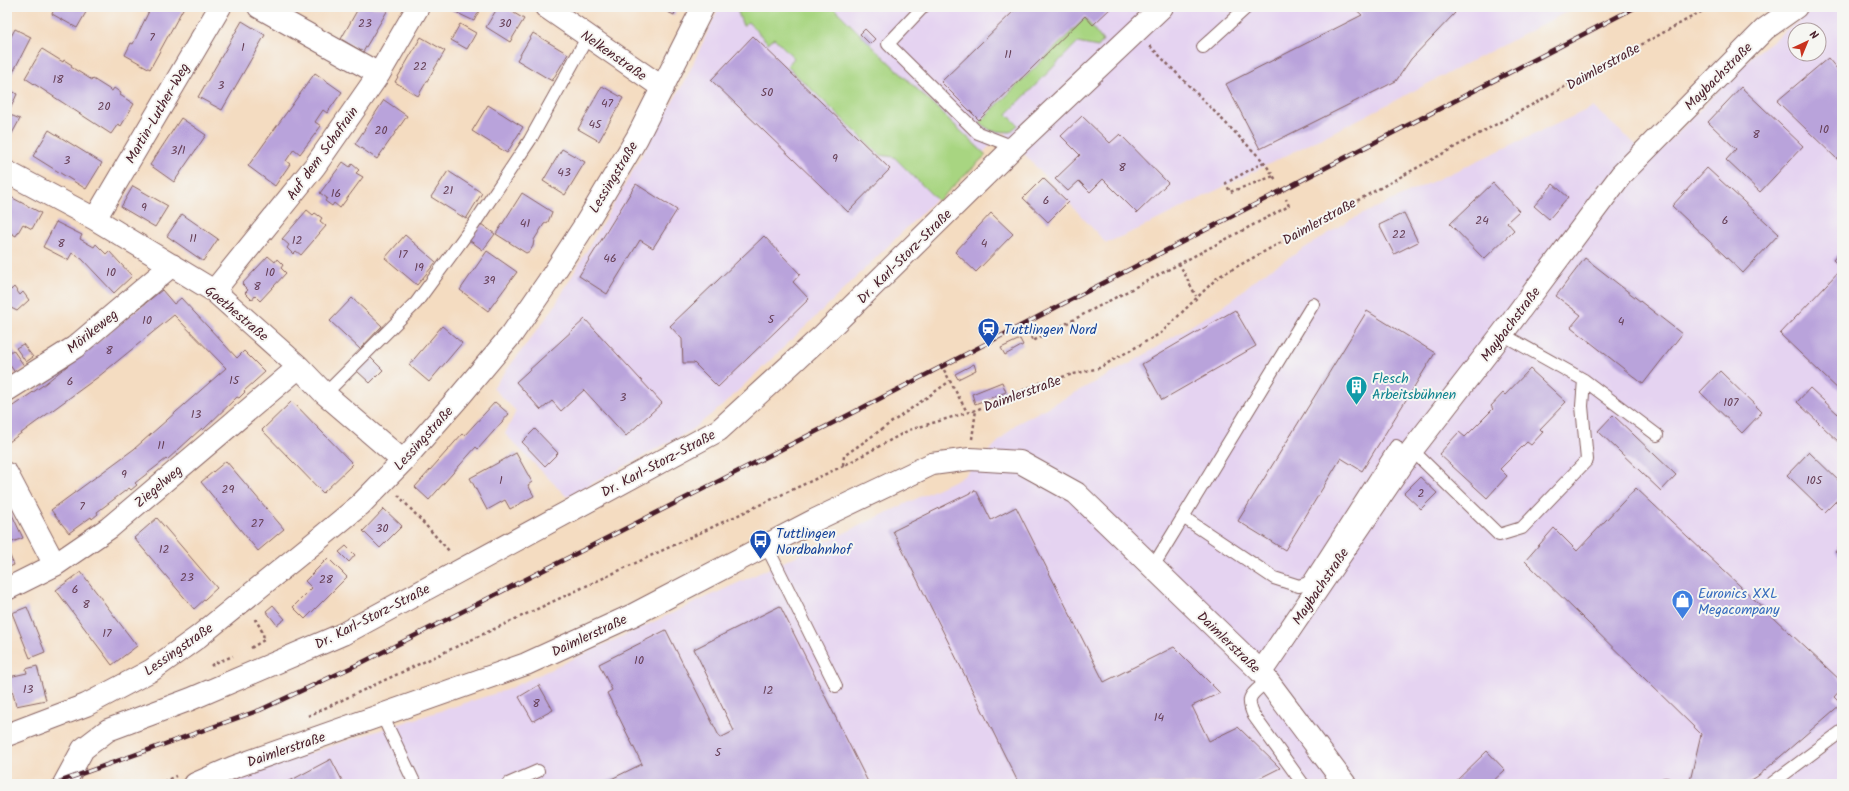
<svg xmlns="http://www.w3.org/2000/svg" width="1849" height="791" viewBox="0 0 1849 791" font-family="Kalam,sans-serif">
  <rect width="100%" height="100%" fill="#f6f6f2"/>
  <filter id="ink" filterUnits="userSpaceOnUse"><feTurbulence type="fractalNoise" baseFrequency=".025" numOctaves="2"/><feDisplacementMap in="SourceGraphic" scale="8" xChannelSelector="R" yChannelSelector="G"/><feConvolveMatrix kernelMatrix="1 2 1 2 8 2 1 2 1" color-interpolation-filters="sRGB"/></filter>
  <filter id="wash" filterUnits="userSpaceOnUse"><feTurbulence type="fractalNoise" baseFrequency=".012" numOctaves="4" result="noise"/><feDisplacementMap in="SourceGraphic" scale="16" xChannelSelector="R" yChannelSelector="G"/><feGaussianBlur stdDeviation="0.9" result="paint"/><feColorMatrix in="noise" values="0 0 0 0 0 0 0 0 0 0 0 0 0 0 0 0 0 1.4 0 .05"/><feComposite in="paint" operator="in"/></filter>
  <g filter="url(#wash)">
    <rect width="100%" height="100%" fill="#f4dcc1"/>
    <path fill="#e5d3f1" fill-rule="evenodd" d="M719 7H1576L1363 117 1141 228 1106 243 1004 132 827 306 722 406 690 431 567 497 505 434 516 411 493 388 553 309 687 77Z
      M1817 7H1842V784H226L251 773 349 740 506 690 796 556 964 476 1016 424 1131 363 1231 301 1258 277 1350 220 1593 107 1652 159 1754 54ZM1795 30H1819V54H1795Z"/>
    <path fill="#a8d581" stroke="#797a56" d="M736 7H833L870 44 986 155 938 201 894 157 880 155 787 66 794 58 774 38 768 43 748 22 743 26Z
      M1085 18 1103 41 1098 47 1077 43 1007 114 1018 125 1010 132 992 131 979 123Z"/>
    <g id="blocks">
      <path fill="#b9a3db" d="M55 7H89L77 28 52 14Z
        M151 7H184L150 69 125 55 131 43 133 44Z
        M359 7 389 8 363 52 341 39Z
        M445 7H481L474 21Z
        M498 7H504L524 19 510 42 486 27Z
        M657 7H677L674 15Z
        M1018 7H1112L1093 25 1085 16 979 120 941 82Z
        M1353 7H1448L1455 13 1411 59 1396 81 1260 149 1226 84 1362 15Z
        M242 21 265 35 222 110 198 97Z
        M460 24 476 33 467 49 451 40Z
        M15 29 31 37 7 84V44Z
        M865 29 875 39 870 44 860 34Z
        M533 33 568 54 552 81 517 60Z
        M753 36 890 169 848 212 711 80Z
        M421 37 445 51 418 96 395 82Z
        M42 49 63 62 64 60 72 65 71 67 92 80 93 79 112 91 114 88 121 93 120 95 134 104 121 126 118 124 111 134 25 78Z
        M1828 58 1842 75V157L1838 160 1777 101Z
        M315 73 342 92 327 113 323 110 315 122 321 126 300 154 294 149 286 161 290 164 275 186 248 166Z
        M602 86 623 98 599 141 578 129Z
        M1741 87 1803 146 1760 192 1726 160 1736 149 1708 122Z
        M7 88 17 94 8 114 20 119 9 139H7Z
        M384 100 407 116 377 159 355 144Z
        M488 105 523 127 507 153 472 131Z
        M1082 116 1110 143 1120 134 1168 183 1137 213 1103 179 1090 192 1079 181 1068 191 1055 179 1080 155 1061 136Z
        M181 118 206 135 174 182 150 165Z
        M49 130 102 163 86 189 33 156Z
        M562 149 585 162 565 195 543 181Z
        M343 162 350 167 352 164 359 170 356 173 363 177 340 208 334 203 332 206 325 201 327 198 320 193Z
        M1707 168 1779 234 1743 273 1672 206Z
        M448 171 482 193 466 219 431 197Z
        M1043 178 1068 202 1048 222 1023 198Z
        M1493 183 1519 211 1507 222 1514 230 1484 259 1450 224Z
        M636 184 677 210 653 248 640 240 607 294 579 276Z
        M1553 184 1568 197 1549 219 1534 206Z
        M133 186 168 206 155 227 121 207Z
        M522 193 552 212 548 222 544 224 534 240 533 246 530 251 526 253 496 234Z
        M9 196 41 213 32 229 23 224 16 236 7 231V199Z
        M307 210 313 215 315 213 322 218 320 221 326 226 301 255 296 251 293 254 287 248 289 245 282 239Z
        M991 213 1013 234 976 272 955 252Z
        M1404 213 1418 242 1394 254 1379 225Z
        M182 214 218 239 203 261 167 236Z
        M56 222 82 235 80 239 94 247 96 244 106 254 109 251 132 276 114 293 82 259 72 253 68 260 43 247Z
        M481 224 495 234 483 250 469 240Z
        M405 235 436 262 417 285 385 258Z
        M764 236 800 274 793 282 809 299 718 387 694 363H683L682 339 670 326Z
        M1842 250V268L1833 260Z
        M487 251 517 272 488 311 460 290Z
        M268 256 275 262 277 259 283 265 281 268 286 273 260 301 255 296 252 300 245 293 248 290 242 284Z
        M1585 258 1682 334 1643 384 1571 327 1581 315 1556 296Z
        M1842 268V393L1780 334Z
        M7 285 11 290 14 287 20 295 23 292 29 300 17 311 7 306Z
        M162 290 174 304 181 298 237 358 244 351 265 372 244 391 245 392 239 398 237 397 203 430 202 428 167 460 166 459 135 483 137 485 131 490 129 488 97 512 98 514 92 519 91 517 69 533 51 510 134 449 226 368 174 315 98 377 9 442 7 439V410L42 386Z
        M352 298 382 326 360 349 330 321Z
        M1235 310 1256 346 1162 400 1142 364Z
        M1367 311 1435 353 1362 471 1341 458 1285 550 1238 521Z
        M585 319 662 403 626 436 584 390 561 411 552 401 541 410 516 382Z
        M442 326 462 343 429 382 409 365Z
        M1020 339 1023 345 1005 355 1001 348Z
        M23 344 33 357 26 362 16 348Z
        M13 350 25 367 16 374 7 361V354Z
        M370 357 383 370 370 383 357 371Z
        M974 364 976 370 958 379 955 374Z
        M1530 369 1566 402 1540 429 1543 432 1531 445 1527 442 1500 469 1507 476 1487 498 1439 454 1459 432 1465 437 1493 409 1491 406 1503 393 1505 395Z
        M1720 371 1762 412 1742 433 1700 392Z
        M1002 382 1006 392 975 404 972 394Z
        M1810 388 1838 414 1842 409V445L1797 402Z
        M292 401 353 464 323 493 262 430Z
        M495 402 509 414 478 449 476 447 429 500 415 487 462 434 464 436Z
        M1613 415 1676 475 1661 491 1598 431Z
        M535 429 558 453 545 466 522 442Z
        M1809 452 1842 484V495L1825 512 1787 475Z
        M516 453 532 482 528 485 534 496 510 509 505 500 487 510 470 478Z
        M226 461 284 529 258 551 201 482Z
        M1420 477 1437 493 1421 509 1404 493Z
        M1636 488 1842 682V688L1834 697 1841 704 1758 776 1745 784H1698L1690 781 1701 734 1525 561 1554 528 1577 551Z
        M976 490 991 520 1016 507 1104 682 1174 647 1220 693 1192 706 1209 741 1238 727 1280 768 1248 784H1019L893 531Z
        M7 504 23 538 7 544Z
        M384 509 402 526 380 548 363 531Z
        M157 518 217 588 194 609 134 538Z
        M1842 544V558L1835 552Z
        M346 546 355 555 349 562 339 552Z
        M7 549 14 565 7 568Z
        M328 558 347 577 305 619 293 607 312 588 305 581Z
        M81 572 137 646 112 665 56 590Z
        M273 605 285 619 277 625 266 611Z
        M780 606 869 784H601L642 764 607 693 612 690 599 664 666 630 720 738 734 731 694 649Z
        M27 607 45 652 30 658 12 613Z
        M37 666 46 700 16 706 9 677 27 673 26 669Z
        M539 685 553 710 533 721 519 697Z
        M1487 751 1505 770 1490 784H1453Z
        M331 759 344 784H287L286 783Z"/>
    </g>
  </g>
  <g filter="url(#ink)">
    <use href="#blocks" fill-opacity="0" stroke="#866160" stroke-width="1"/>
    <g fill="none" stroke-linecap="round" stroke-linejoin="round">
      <defs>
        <path id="lane" d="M923 7 888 44 978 133 1014 147
          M1203 47 1247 7
          M1502 334 1584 380 1657 435
          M325 394 416 303 474 224 530 140 588 36
          M1412 450 1499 535 1522 528 1587 460 1582 406 1584 380
          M1183 517 1274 578 1299 586 1308 583 1396 446
          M766 545 836 686
          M1152 568 1313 304
          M1267 681C1253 694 1244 695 1254 716L1303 784
          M382 715 415 784
          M508 784 538 771
          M1665 784H1666
          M1771 784 1842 731"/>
        <path id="street" d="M259 7 379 74
          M546 7 663 88
          M7 172 95 219 214 291 299 367 325 394 403 461
          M95 219 220 7
          M214 291 315 166 379 74 418 7
          M7 390 75 347 172 265
          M7 474 55 565
          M7 589 55 565 109 528 299 367
          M1261 672 1412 450 1502 334 1621 175 1765 29 1796 7
          M7 735 86 705 152 670 198 637 314 543 360 505 403 461 460 396 512 334 548 282 585 225 637 138 703 7
          M64 784 83 749 108 730 191 699 343 634 719 430 823 335 1014 147 1162 7
          M195 784 234 767 526 664 633 615 815 520 932 464 970 459 1020 462 1076 493 1261 672 1345 784"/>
      </defs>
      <use href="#lane" stroke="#866160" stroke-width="14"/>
      <use href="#street" stroke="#866160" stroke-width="24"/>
      <path stroke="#866160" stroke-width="2.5" stroke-dasharray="3 3" stroke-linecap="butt" d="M1150 46 1264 162 1276 180
        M1264 162 1226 183 1230 192 1274 176
        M1179 263 1196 296
        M1026 326 1033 341 1289 206 1286 199
        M944 370 967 412
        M972 439 976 410
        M843 465 844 456 950 381
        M398 495 450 552
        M251 648 264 640 263 633 256 620 253 621
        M211 666 213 664 233 656
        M308 716 843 466 909 430 976 410 1045 381 1099 368 1161 333 1218 277 1710 7
        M158 784 176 776"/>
      <use href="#lane" stroke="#fff" stroke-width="12"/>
      <use href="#street" stroke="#fff" stroke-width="22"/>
      <defs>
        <path id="rail" d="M53 784 260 710 363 662 827 426 1636 7"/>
      </defs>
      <use href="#rail" stroke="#4a1f2b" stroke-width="4.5"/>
      <use href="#rail" stroke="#f6f6f2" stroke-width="3" stroke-dasharray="9" stroke-linecap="butt"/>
    </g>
  </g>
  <defs>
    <symbol id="station-pin" viewBox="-11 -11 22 30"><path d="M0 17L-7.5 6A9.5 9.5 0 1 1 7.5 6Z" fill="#1a4fb4" stroke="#f6f6f2"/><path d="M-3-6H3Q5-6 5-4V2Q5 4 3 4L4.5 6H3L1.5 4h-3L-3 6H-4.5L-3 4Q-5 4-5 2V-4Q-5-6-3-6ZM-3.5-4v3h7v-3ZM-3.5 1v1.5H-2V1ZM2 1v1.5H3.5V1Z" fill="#fff"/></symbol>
    <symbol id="building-pin" viewBox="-11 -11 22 30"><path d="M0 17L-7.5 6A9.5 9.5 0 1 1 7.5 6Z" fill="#0f9aa8" stroke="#f6f6f2"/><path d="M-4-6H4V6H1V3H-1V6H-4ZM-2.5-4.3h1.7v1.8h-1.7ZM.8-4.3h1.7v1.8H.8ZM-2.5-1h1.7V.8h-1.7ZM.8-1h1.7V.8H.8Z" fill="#fff"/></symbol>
    <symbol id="bus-pin" viewBox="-11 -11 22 30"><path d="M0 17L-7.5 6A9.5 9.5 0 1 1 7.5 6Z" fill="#1a4fb4" stroke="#f6f6f2"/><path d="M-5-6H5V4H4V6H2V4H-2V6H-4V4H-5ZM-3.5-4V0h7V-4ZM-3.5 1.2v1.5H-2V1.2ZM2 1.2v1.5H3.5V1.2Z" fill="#fff"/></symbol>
    <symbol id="shop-pin" viewBox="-11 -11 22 30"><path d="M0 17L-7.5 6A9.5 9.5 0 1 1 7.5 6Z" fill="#3f7fe0" stroke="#f6f6f2"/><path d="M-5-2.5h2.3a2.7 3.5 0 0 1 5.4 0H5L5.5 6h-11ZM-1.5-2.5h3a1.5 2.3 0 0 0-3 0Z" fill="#fff"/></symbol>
  </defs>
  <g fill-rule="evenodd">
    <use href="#station-pin" x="976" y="316" width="25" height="34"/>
    <use href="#building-pin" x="1344" y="374" width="25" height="34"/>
    <use href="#bus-pin" x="748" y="528" width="25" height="34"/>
    <use href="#shop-pin" x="1670" y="588" width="25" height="34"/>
  </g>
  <g text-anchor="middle" stroke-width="4" stroke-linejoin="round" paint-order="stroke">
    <g font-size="12" fill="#664057">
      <text x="365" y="27">23</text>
      <text x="505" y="27">30</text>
      <text x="152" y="41">7</text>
      <text x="243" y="51">1</text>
      <text x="1008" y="58">11</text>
      <text x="420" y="70">22</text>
      <text x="58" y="83">18</text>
      <text x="221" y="89">3</text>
      <text x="767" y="96">50</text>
      <text x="607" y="107">47</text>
      <text x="104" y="110">20</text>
      <text x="595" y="128">45</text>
      <text x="1824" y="133">10</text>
      <text x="381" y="134">20</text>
      <text x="1756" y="138">8</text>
      <text x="178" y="154">3/1</text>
      <text x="835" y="162">9</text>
      <text x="67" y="164">3</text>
      <text x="1122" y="171">8</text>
      <text x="564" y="176">43</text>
      <text x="448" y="194">21</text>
      <text x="336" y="197">16</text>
      <text x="1046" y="204">6</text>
      <text x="144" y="211">9</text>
      <text x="1482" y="224">24</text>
      <text x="1725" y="224">6</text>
      <text x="525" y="227">41</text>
      <text x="1399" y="238">22</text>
      <text x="193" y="242">11</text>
      <text x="297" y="244">12</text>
      <text x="61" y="247">8</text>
      <text x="984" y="247">4</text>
      <text x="403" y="258">17</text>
      <text x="610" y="262">46</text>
      <text x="419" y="271">19</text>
      <text x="111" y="276">10</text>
      <text x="270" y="276">10</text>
      <text x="489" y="284">39</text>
      <text x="257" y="290">8</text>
      <text x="771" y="323">5</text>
      <text x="147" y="324">10</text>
      <text x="1621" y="325">4</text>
      <text x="109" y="354">8</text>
      <text x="234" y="384">15</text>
      <text x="70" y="385">6</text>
      <text x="623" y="401">3</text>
      <text x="1731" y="406">107</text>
      <text x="196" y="418">13</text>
      <text x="161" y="449">11</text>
      <text x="124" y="478">9</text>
      <text x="501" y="484">1</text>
      <text x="1814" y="484">105</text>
      <text x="228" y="493">29</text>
      <text x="1421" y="497">2</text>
      <text x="82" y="510">7</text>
      <text x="257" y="527">27</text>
      <text x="382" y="532">30</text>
      <text x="164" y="553">12</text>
      <text x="187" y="581">23</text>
      <text x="326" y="583">28</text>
      <text x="75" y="593">6</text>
      <text x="86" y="608">8</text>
      <text x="107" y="637">17</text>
      <text x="639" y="664">10</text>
      <text x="28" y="693">13</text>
      <text x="768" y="694">12</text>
      <text x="536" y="707">8</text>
      <text x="1159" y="721">14</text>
      <text x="718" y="756">5</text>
    </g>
    <g font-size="14" fill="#4a1f2b" stroke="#f6f6f2">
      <text transform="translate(614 55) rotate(35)" y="5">Nelkenstraße</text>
      <text transform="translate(1603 66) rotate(-29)" y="5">Daimlerstraße</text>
      <text transform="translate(1718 76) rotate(-45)" y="5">Maybachstraße</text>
      <text transform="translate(157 113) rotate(-60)" y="5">Martin-Luther-Weg</text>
      <text transform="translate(322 153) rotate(-54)" y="5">Auf dem Schafrain</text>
      <text transform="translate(613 177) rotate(-59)" y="5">Lessingstraße</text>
      <text transform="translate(1319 221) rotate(-29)" y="5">Daimlerstraße</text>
      <text transform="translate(904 256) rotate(-45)" y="5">Dr. Karl-Storz-Straße</text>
      <text transform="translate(237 313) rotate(40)" y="5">Goethestraße</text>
      <text transform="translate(1510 324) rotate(-53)" y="5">Maybachstraße</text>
      <text transform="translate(92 331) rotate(-39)" y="5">Mörikeweg</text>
      <text transform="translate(1022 393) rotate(-20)" y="5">Daimlerstraße</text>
      <text transform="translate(423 438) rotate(-48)" y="5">Lessingstraße</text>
      <text transform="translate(658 463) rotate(-28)" y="5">Dr. Karl-Storz-Straße</text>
      <text transform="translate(158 486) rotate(-40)" y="5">Ziegelweg</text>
      <text transform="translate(1320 586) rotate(-56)" y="5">Maybachstraße</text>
      <text transform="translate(372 616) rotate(-27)" y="5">Dr. Karl-Storz-Straße</text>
      <text transform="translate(589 635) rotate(-25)" y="5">Daimlerstraße</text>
      <text transform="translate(1229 642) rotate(44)" y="5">Daimlerstraße</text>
      <text transform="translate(178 649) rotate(-35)" y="5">Lessingstraße</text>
      <text transform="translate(286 749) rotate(-19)" y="5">Daimlerstraße</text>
    </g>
    <g font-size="14" fill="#164399" stroke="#f6f6f2" text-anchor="start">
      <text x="1004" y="334">Tuttlingen Nord</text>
      <text x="776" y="538">Tuttlingen<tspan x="776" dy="16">Nordbahnhof</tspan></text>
    </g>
    <g font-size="14" fill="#0d838f" stroke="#f6f6f2" text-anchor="start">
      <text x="1372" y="383">Flesch<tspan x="1372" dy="16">Arbeitsbühnen</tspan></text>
    </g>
    <g font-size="14" fill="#366cbe" stroke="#f6f6f2" text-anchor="start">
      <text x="1698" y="598">Euronics XXL<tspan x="1698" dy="16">Megacompany</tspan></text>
    </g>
  </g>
  <rect width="1849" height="791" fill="none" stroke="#f6f6f2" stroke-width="24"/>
  <g transform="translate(1807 42) rotate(44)"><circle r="19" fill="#f6f6f2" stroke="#b1a0a2"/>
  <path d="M0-3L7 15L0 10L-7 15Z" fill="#c8321e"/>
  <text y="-6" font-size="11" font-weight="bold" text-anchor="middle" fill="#4a1f2b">N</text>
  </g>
</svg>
